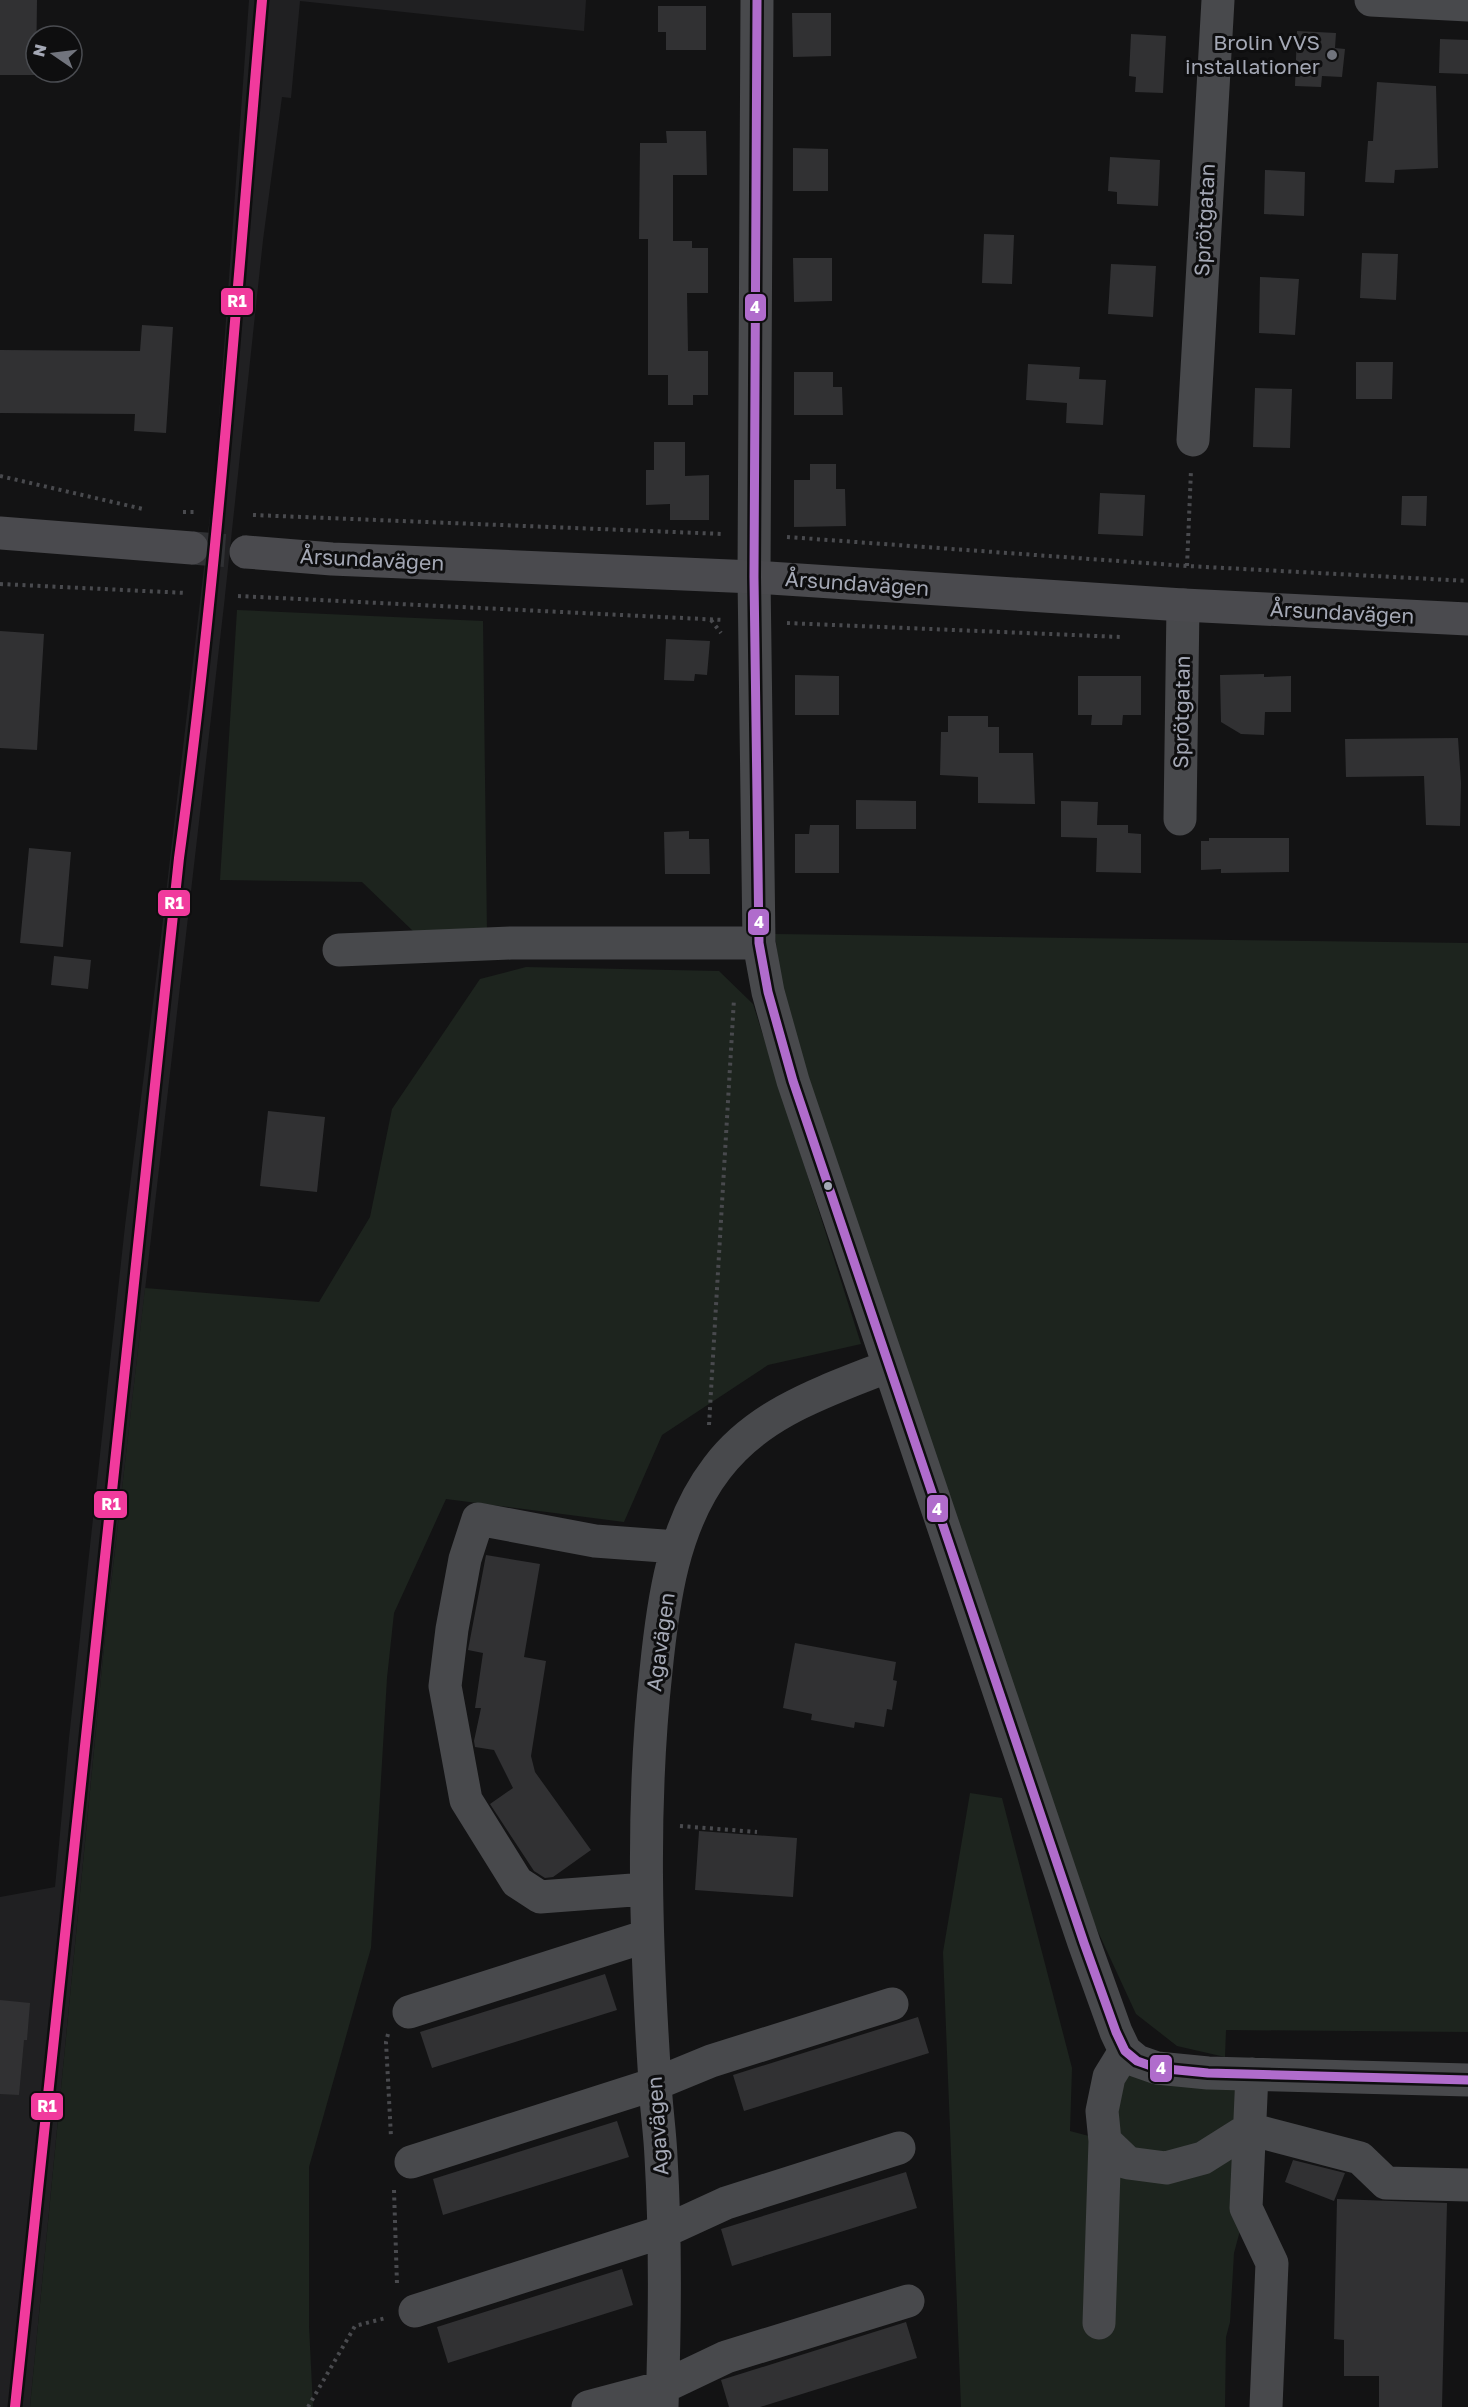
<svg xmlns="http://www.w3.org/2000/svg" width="1468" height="2407" viewBox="0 0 1468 2407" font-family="'Golos Text',sans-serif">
  <rect width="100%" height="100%" fill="#131314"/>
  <path fill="#202022" d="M249 0H586L584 31 300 1 291 98 282 97 263 240 224 605 105 1637 30 2407H0V1897L55 1887 69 1738 125 1226 157 971 215 473Z"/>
  <path fill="#1d241e" d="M237 610 483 621 487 934 413 931 362 882 220 880Z
    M775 934 1468 943V2032L1226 2030 1225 2057 1177 2046 1136 2014 1094 1923 784 1009Z
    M526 967 719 971 753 1004 861 1344 768 1365 662 1435 624 1522 446 1499 394 1613 387 1678 371 1948 309 2167V2326L313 2407H30L105 1637 145 1288 319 1302 370 1217 392 1109 480 979Z
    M970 1793 1002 1798 1072 2068 1070 2131 1104 2140 1125 2051 1252 2074 1246 2208 1234 2253 1230 2322 1226 2337 1225 2407H961L943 1952Z"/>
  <path fill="#313133" d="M0 0H37L36 75H0Z
    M658 6H706V50H666V32H658Z
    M792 13H831V56L793 57Z
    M1297 31 1336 33 1335 48 1345 49 1342 77 1322 76 1321 87 1295 86Z
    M1131 34 1166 36 1163 93 1135 92 1136 77 1129 76Z
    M1440 39 1468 40V74L1439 73Z
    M1377 82 1436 86 1438 168 1395 170 1394 183 1365 182 1368 141H1373Z
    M666 131H706L707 175H673V241H692V248H708V293H687L688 351H708V395H693V405H668V375H648V239H639L640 143H667Z
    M793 148 828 149V191H793Z
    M1110 157 1160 160 1158 206 1117 204V192L1108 191Z
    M1265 170 1305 172 1304 216 1264 214Z
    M984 234 1014 235 1012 284 982 283Z
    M1362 253 1398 254 1396 300 1360 298Z
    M793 258H832V301L794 302Z
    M1111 264 1156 266 1153 317 1108 314Z
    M1260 277 1299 279 1295 335 1259 333Z
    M142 325 173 327 166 433 134 431 135 414 0 413V350L140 351Z
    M1356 362H1393L1392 399H1356Z
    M1028 364 1080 367 1079 379 1106 380 1103 425 1066 423 1067 403 1026 400Z
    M794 372H833V387H842L843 415H794Z
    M1255 388 1292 389 1290 448 1253 447Z
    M654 442H685V476L709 475V520H670V504L646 505V470H654Z
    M810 464H836V489H845L846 526 794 527V480H810Z
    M1100 493 1145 495 1143 536 1098 534Z
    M1402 496H1427L1426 526 1401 525Z
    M0 631 44 634 37 750 0 748Z
    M666 639 710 641 707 675 695 674 694 681 664 680Z
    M1264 674V677L1291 676V712H1265L1264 735 1241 734 1221 722 1220 675Z
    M795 675 839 676V715H795Z
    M1078 676H1141V715H1123L1122 725H1091L1092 715H1078Z
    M948 716H988V727H999V753H1033L1035 804 978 803V777L940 775 941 732H948Z
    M1458 738 1461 783 1460 826 1426 825 1424 776 1346 777 1345 739Z
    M856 800 916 801V829H856Z
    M1061 801 1098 802 1097 825H1128V833L1141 834V873L1096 872 1097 838 1061 837Z
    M810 825H839V873H795V834H809Z
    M689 831V839H709L710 874H665L664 832Z
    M1209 838H1289V872L1221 873V869L1201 870V841H1209Z
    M29 848 71 852 63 947 20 943Z
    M54 956 91 960 88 989 51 985Z
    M268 1111 325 1117 317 1192 260 1186Z
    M486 1555 540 1564 524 1657 546 1661 531 1756 535 1772 591 1850 553 1877 545 1878 534 1871 490 1804 513 1788 494 1750 475 1747 474 1741 481 1708H475L483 1653 468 1650Z
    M795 1643 896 1662 893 1680 897 1681 892 1710 887 1709 884 1727 855 1722 854 1728 811 1720 812 1714 783 1708Z
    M699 1831 797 1838 793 1897 695 1890Z
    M605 1974 617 2010 432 2068 420 2032Z
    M0 2000 30 2003 27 2040H24L19 2095 0 2094Z
    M918 2017 929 2053 744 2111 733 2075Z
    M617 2121 629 2157 443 2215 433 2179Z
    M1293 2160 1345 2173 1334 2201 1285 2182Z
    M906 2172 917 2208 732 2266 721 2229Z
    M1337 2199 1447 2203 1442 2407H1379V2376H1344V2340L1334 2339Z
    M622 2269 633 2305 448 2363 437 2327Z
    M906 2322 917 2358 760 2407H729L721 2380Z"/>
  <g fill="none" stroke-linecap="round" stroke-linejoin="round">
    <path stroke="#303134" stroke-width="33" stroke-dasharray="33 16" stroke-linecap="butt" d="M192 548 246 552"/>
    <path stroke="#494a4e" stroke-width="4" stroke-dasharray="3 4.5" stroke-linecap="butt" d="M0 476 143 509
      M183 512H196
      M253 515 723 534
      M787 537 1187 566 1468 581
      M1187 566 1191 470
      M0 584 186 593
      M238 596 723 620
      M711 620 721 633
      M787 623 1121 637
      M709 1425 734 999
      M680 1826 757 1832
      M388 2034 386 2042 391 2137
      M394 2190 397 2284
      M308 2407 355 2326 386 2318"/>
    <path stroke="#48494c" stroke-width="33" d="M757 0 754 577 759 943 768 992 793 1081 1084 1943 1116 2032 1125 2051 1137 2061 1157 2068 1208 2073 1468 2080
      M1371 0 1468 5
      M1193 440 1218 0
      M1180 819 1183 605
      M339 950 511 943H759
      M646 1889 540 1897 517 1882 466 1800 445 1686 452 1629 465 1559 478 1519 595 1541 677 1547
      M409 2012 647 1936
      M1125 2051 1109 2077 1102 2111 1105 2141 1128 2163 1166 2168 1203 2158 1249 2129 1360 2158 1386 2183 1468 2185
      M1252 2074 1246 2208 1272 2263 1266 2407
      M411 2162 655 2084 711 2061 892 2004
      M415 2311 665 2231 726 2203 899 2148
      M1099 2323 1105 2141
      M588 2407 663 2387 726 2357 908 2301
      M662 2407C665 2324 666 2241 661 2157 660 2132 656 2107 655 2082 646 1945 641 1808 656 1671 663 1601 673 1525 717 1468 759 1412 826 1391 889 1366"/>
    <path stroke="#4a4a4e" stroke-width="33" d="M0 533 192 548
      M246 552 332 559 754 577 1183 605 1468 619"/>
    <defs>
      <path id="bus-1" d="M757 0 754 577 759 943 768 992 793 1081 1084 1943 1116 2032 1125 2051 1137 2061 1157 2068 1208 2073 1468 2080"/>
    </defs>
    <use href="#bus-1" stroke="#0e0e0f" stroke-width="14"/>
    <use href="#bus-1" stroke="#b06ccc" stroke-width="9"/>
    <defs>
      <path id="rail-1" d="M15 2407 179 858C218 573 237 286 262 0"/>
    </defs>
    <use href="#rail-1" stroke="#0e0e0f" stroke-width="15"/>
    <use href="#rail-1" stroke="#f13a9d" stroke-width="10"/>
  </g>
  <circle fill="#71747d" stroke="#0e0e0f" stroke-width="2" cx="1332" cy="55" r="6"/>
  <circle fill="#a4a8b5" stroke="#0e0e0f" stroke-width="2" cx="828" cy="1186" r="5"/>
  <g text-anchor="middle" stroke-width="6" stroke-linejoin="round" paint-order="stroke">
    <g font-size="21" fill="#a4a8b5" stroke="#0e0e0f" text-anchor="end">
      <text x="1320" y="50">Brolin VVS<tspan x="1320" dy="24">installationer</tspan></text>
    </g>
    <g font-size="21" fill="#a4a8b5" stroke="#0e0e0f">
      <text transform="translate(1205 220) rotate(-87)" y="7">Sprötgatan</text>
      <text transform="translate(372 560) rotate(3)" y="7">Årsundavägen</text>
      <text transform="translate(857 584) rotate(4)" y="7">Årsundavägen</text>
      <text transform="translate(1342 613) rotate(3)" y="7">Årsundavägen</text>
      <text transform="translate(1182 712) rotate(-89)" y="7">Sprötgatan</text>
      <text transform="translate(661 1642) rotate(-82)" y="7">Agavägen</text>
      <text transform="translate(658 2126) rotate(-94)" y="7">Agavägen</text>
    </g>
  </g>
  <g stroke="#0e0e0f" stroke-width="2">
    <rect x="220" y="287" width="34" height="29" rx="6" fill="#f13a9d"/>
    <rect x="744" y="293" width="23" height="29" rx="6" fill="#b06ccc"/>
    <rect x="157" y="889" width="34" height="28" rx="6" fill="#f13a9d"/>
    <rect x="747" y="908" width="23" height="28" rx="6" fill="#b06ccc"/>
    <rect x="93" y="1490" width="35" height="29" rx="6" fill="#f13a9d"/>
    <rect x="926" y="1494" width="23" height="29" rx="6" fill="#b06ccc"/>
    <rect x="1149" y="2054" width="24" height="29" rx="6" fill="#b06ccc"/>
    <rect x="30" y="2092" width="34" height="29" rx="6" fill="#f13a9d"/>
  </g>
  <g font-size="16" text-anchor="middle" font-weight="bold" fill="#fff">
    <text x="237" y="307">R1</text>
    <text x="755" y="313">4</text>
    <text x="174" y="909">R1</text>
    <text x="759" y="928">4</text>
    <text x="111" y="1510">R1</text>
    <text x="937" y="1515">4</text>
    <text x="1161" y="2074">4</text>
    <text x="47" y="2112">R1</text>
  </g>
  <g transform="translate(54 54) rotate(284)"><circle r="28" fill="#0e0e0f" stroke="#4a4c51" stroke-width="1.5"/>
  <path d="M0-4.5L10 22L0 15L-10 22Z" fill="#71747d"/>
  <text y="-9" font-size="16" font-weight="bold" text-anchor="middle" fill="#a4a8b5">N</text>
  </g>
</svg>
